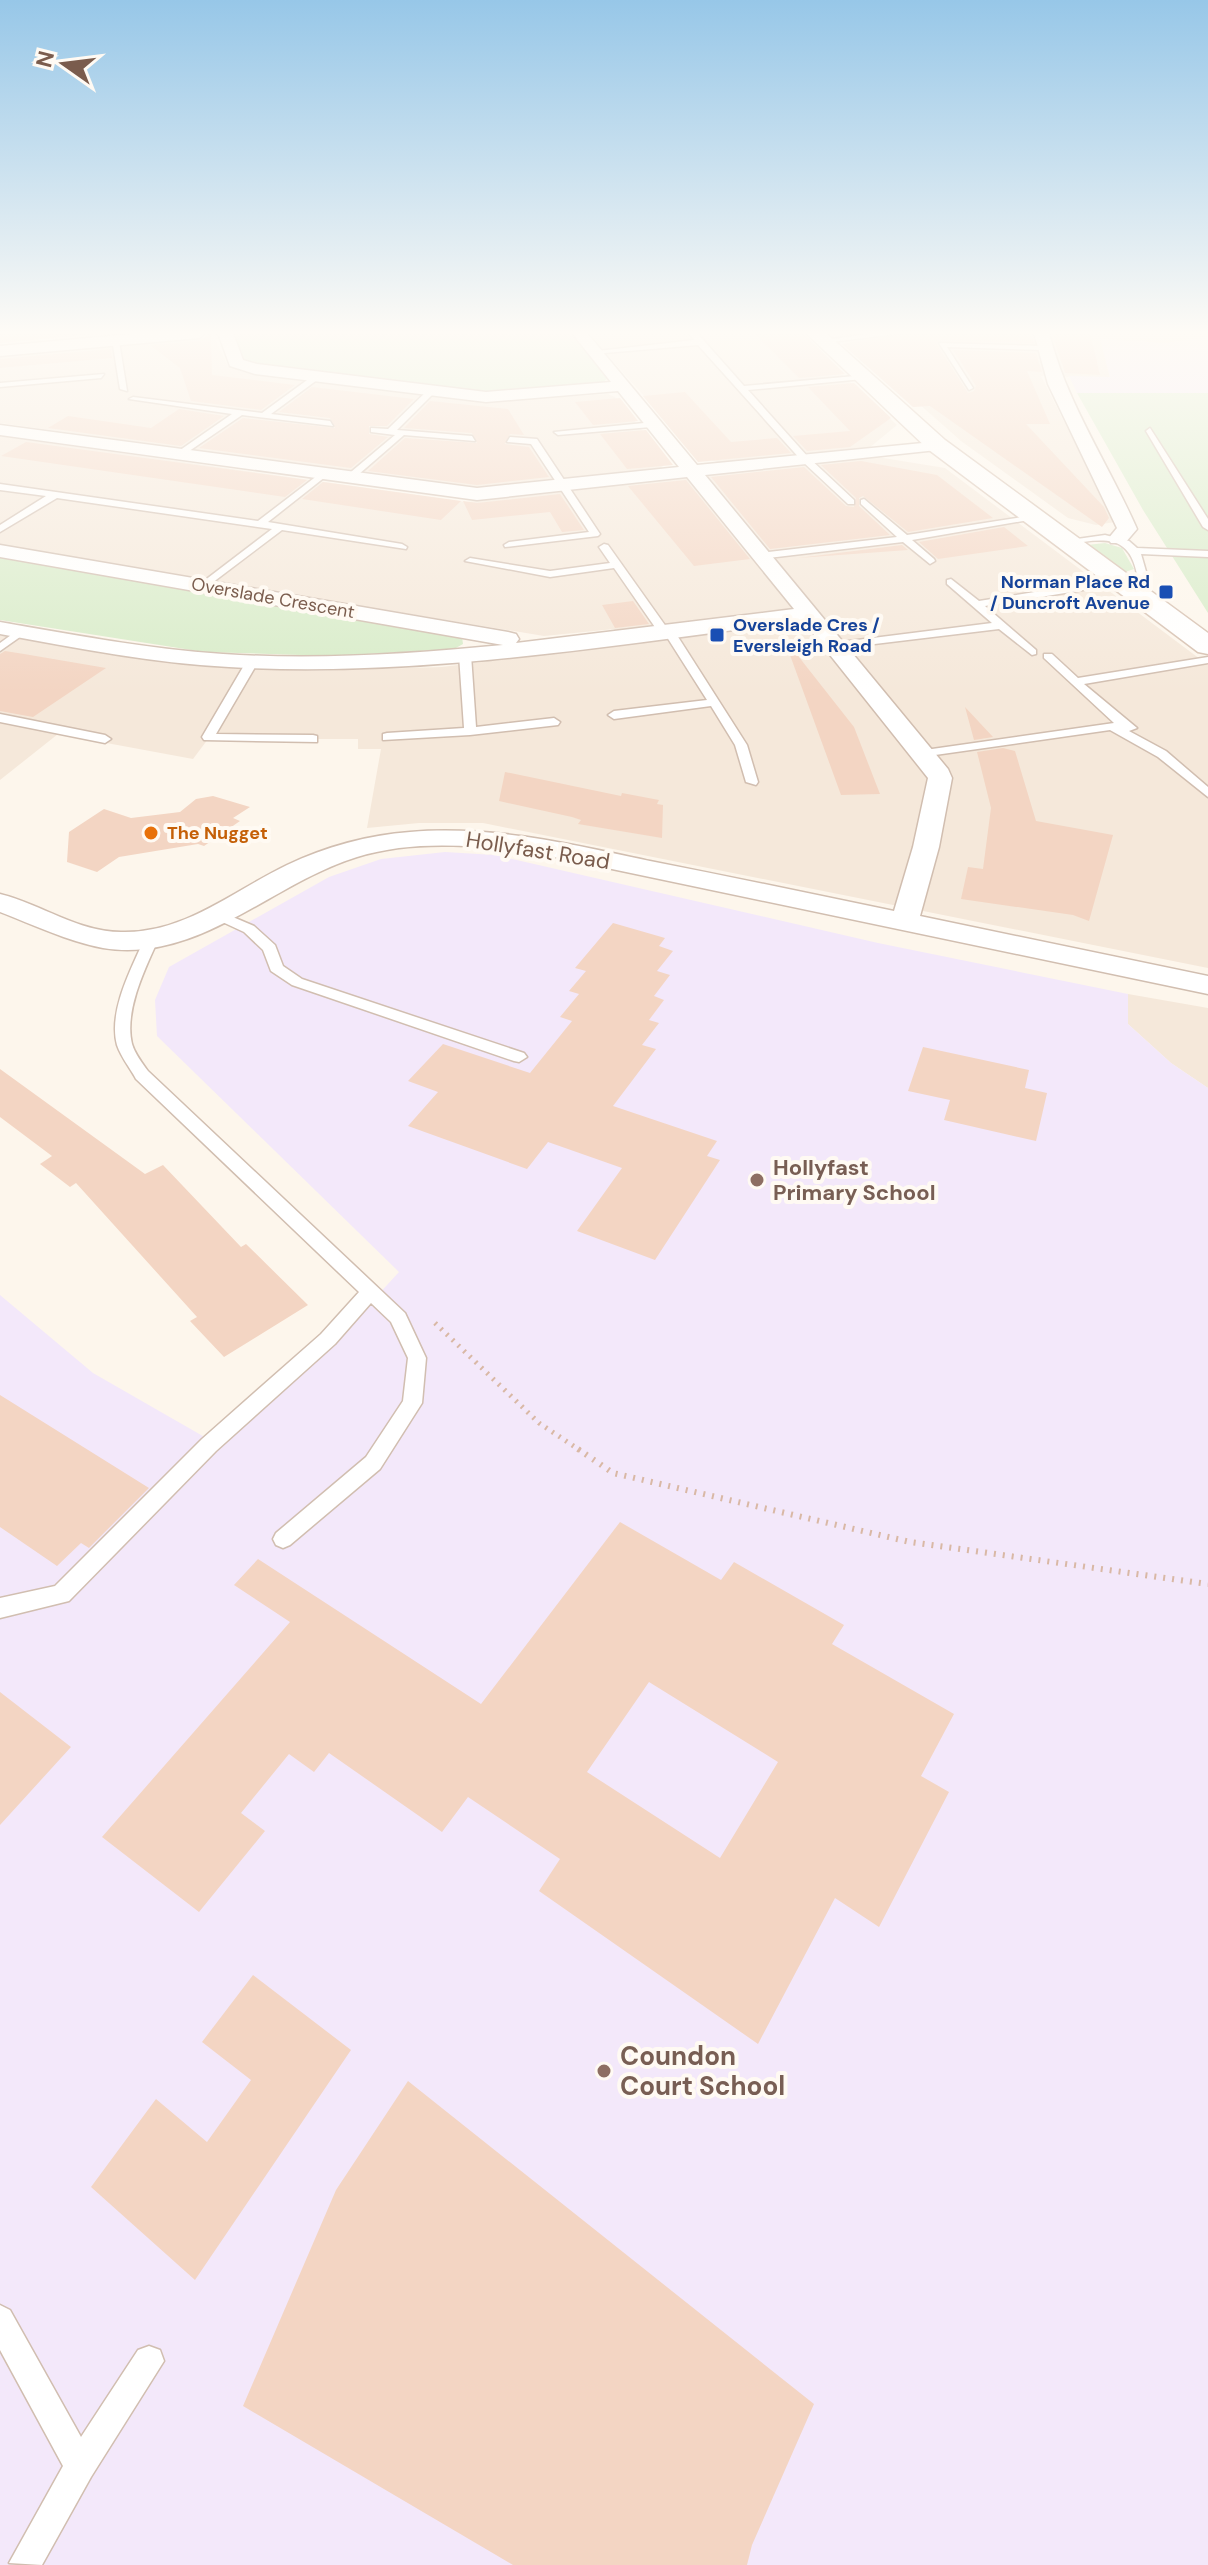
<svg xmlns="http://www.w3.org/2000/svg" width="1208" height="2565" viewBox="0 0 1208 2565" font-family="'DM Sans',sans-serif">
  <rect width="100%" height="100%" fill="#fdf6ec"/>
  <path fill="#f5e8da" d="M588 333H796L897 425 869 448 722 463 698 457Z
    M839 333H1208V337L1165 343 1101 339 1110 378 1041 376 1115 522 1096 525 1068 518 961 441Z
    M207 338 216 341 228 366 246 373 487 402 608 394 615 397 668 462 659 469 480 489 0 423V356Z
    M0 436 466 502 877 457 945 468 1208 665V968L483 823H419L367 828 381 749H358V739H208L193 759 58 734 0 780V634L199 666 310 671 442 667 627 644 614 629 544 636 0 547Z
    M1128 994 1208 1008V1088L1171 1063 1128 1024Z"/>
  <path fill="#f3e8fa" d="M1208 337V393H1077L1069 376 1110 377 1100 339 1165 343Z
    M445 852 495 855 878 943 1128 994V1024L1171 1063 1208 1088V2565H0V1295L93 1373 208 1439 376 1297 399 1272 157 1036 155 1000 169 967 329 877 381 859Z"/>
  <path fill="#d8ecc9" d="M238 333H571L607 379 602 383 487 394 252 365 243 360 235 338Z
    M1077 393H1208V613L1143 510Z
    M1105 543 1122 548 1134 569 1125 572 1087 545Z
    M0 557 462 637 463 644 454 649 333 656 204 652 0 620Z"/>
  <path fill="#f3d5c3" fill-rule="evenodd" d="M0 333H105L0 343Z
    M211 333 212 375 295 385 261 410 191 401 180 368 150 345 199 341Z
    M754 333H803L845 374 799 378Z
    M907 333H1031L1034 343 939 340 936 343 968 393 974 391 976 386 953 350 1036 353 1042 372 1027 371 1050 424H1026L1104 507 1109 518 1102 527 930 406 913 407 842 344Z
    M1052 333H1090L1100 375 1065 373Z
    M111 349 112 358 0 368V359Z
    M854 383 891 418 850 447 807 451 793 436 850 431 808 387Z
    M312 387 414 399 387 426H369V434L388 437 351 468 199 448 243 418 335 428 330 418 279 412Z
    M685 392 731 442 777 438 791 453 698 462 643 396Z
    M620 398 638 421 593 425 575 402Z
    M430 401 508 409 524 435 510 434 505 444 529 447 549 477 477 485 368 471 405 438 477 443 472 433 404 428Z
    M179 409 224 416 181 446 48 428 68 416 151 428Z
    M646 430 673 465 627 469 600 434Z
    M26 442 307 480 285 497 1 456Z
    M861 461 937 475 993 518 908 532 863 496 859 498V506L890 535 770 549 711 477 804 467 846 506 854 507 856 498 821 465Z
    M686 480 750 559 694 566 628 486Z
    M323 482 461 501 441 520 302 499Z
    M560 494 584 530 562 532 550 512 472 520 463 501 477 503Z
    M1004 527 1028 546 938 559 919 542Z
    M902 545 908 550 798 558Z
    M633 601 649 624 615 628 602 605Z
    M5 651 24 654 106 668 33 717 0 711V654Z
    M795 652 854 727 880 794 841 795 790 655Z
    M965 707 993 737 974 740Z
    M1003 748 1015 751 1036 821 1113 835 1089 921 1073 915 961 899 968 867 983 869 991 808 977 752Z
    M505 772 621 796 622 793 659 800 657 804 663 805 662 838 578 824 581 820 572 817 499 801Z
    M213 796 250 807 233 818 240 821 204 846 198 844 119 857 97 872 67 862 69 832 104 809 131 818 180 812 196 799Z
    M613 923 665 938 659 946 673 951 657 971 670 975 654 996 664 1000 649 1020 659 1023 642 1045 656 1049 613 1106 717 1141 707 1156 720 1160 655 1260 577 1231 622 1168 548 1142 527 1169 408 1126 438 1092 408 1081 443 1044 530 1073 572 1021 560 1017 579 994 569 991 586 971 575 968Z
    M923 1047 1029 1070 1025 1088 1047 1093 1036 1141 944 1120 950 1100 908 1091Z
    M0 1069 145 1174 163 1165 241 1247 246 1244 308 1305 224 1357 190 1321 197 1317 76 1183 70 1187 40 1164 52 1156 0 1117Z
    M0 1395 149 1488 89 1548 81 1543 57 1566 0 1527Z
    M620 1522 721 1580 734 1562 844 1625 832 1644 954 1714 921 1776 949 1792 879 1927 835 1898 758 2044 539 1891 560 1859 468 1797 442 1832 329 1753 314 1772 289 1754 241 1813 265 1831 199 1912 102 1837 290 1622 234 1585 258 1559 481 1704ZM649 1682 778 1762 720 1858 587 1772Z
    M0 1692 71 1747 0 1825Z
    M253 1975 351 2050 195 2280 91 2187 156 2099 207 2142 251 2080 202 2042Z
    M408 2081 814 2404 752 2545 747 2565H513L243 2406 336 2190Z"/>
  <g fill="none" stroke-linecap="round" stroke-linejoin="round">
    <defs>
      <path id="lane" d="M689 333H697L744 386 866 375 863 379 748 390 808 457 854 500V504H848L802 461 698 345 593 354 589 352 694 340Z
        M874 333H904L823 343 819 341Z
        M112 339 119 341 127 391 120 389Z
        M939 343 1043 346 1047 348 1043 350 947 347 973 388 969 390Z
        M104 374 101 378 0 387V383Z
        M314 375 321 377 271 414 330 421 333 426 242 415 179 458 176 453 232 414 129 399 133 397 262 413Z
        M429 389 436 391 397 430 472 436 475 441 404 435 351 481H345V477L395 435 371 432V428L388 429Z
        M654 422 651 427 558 435 554 432Z
        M1150 428 1208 519V530L1203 527 1146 431Z
        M510 437 537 439 600 534 598 536 505 547 504 545 509 542 589 532 531 444 507 442Z
        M322 472 325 477 268 522 402 544 407 547 406 549 282 530 204 589 199 586 200 584 272 529 57 498 0 532V525L46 496 0 490V484L258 521Z
        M864 499 907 535 1035 515 1040 518 912 540 934 559 935 561 930 564 903 542 760 559 755 556 760 553 897 537 861 504V500Z
        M1105 535 1129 541 1137 548 1208 551V557L1141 554 1147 575 1129 589 1124 586 1137 574C1129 533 1102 539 1068 544L1063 541Z
        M604 544 608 545 667 628 673 629 747 745 758 782 756 785 746 782 735 745 711 706 614 719 608 715 614 711 707 700 665 634 659 633 614 568 550 577 465 561 470 558 550 571 610 563 599 547Z
        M1122 578 1127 581 1126 583 985 606 1036 650V654L1032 655 999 629 833 649 827 646 833 643 992 623 947 584V580L951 579 979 601Z
        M18 630 27 632 0 651V643Z
        M465 652 471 655 476 727 554 718 560 722 558 725 470 735 383 740V734L387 733 464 728 459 655Z
        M1044 654H1052L1078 678 1208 657V663L1084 684 1137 728 1129 731 1166 751 1208 787V797L1158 757 1110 730 921 757V751L925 750 1114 723 1044 658Z
        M252 659 258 662 216 734 313 735 317 736V742L204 740 202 737 246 662Z
        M0 714 105 735 111 739 105 743 0 722Z
        M221 912 254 926 275 945 283 966 302 979 524 1053 527 1057 519 1062 514 1061 292 985 271 971 263 950 244 932 216 919V913Z
        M151 936 158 940C145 969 124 1011 132 1044 135 1054 142 1063 148 1071L405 1313 426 1358 422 1403 380 1469 290 1545 283 1548 276 1545 273 1539 276 1533 366 1457 403 1401 408 1358 391 1322 371 1303 335 1344 216 1451 69 1601 0 1618V1598L55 1586 202 1439 321 1334 359 1292 136 1079C130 1068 121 1057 117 1045 108 1012 131 969 144 940Z
        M0 2305 10 2310 81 2437 138 2350 149 2346 160 2350 164 2361 91 2477 42 2565 9 2563 63 2466 0 2350Z"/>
      <path id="street" d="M143 333H206L199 338 0 356V346Z
        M218 333H233L243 360 257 364 486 392 611 382 572 333H587L697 465 943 441 946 445 937 450 705 475 948 769 952 778 939 847 920 916 1208 976V994L550 856C487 846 419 838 357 857 272 883 198 964 103 948 67 941 34 925 0 912V894C41 904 78 932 121 932 184 934 233 891 287 865 325 847 368 835 410 832 492 825 571 844 650 861 731 877 813 894 894 911L913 847 928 778 803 621C613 645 421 678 229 667 152 663 76 648 0 634V622C74 635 148 649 223 654 316 660 410 654 503 645L0 557V545L508 632 516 634 519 639 516 643 794 609 687 477 477 500 0 435V425L477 488 679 467 618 391 486 402 255 374 230 366Z
        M1034 333H1049C1067 404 1108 463 1137 529L1125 543H1111L1108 539 1117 528 1048 384Z"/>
      <path id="secondary" d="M806 333H826L945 440 1208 633V654L1198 652 929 450Z"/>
    </defs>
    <use href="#lane" stroke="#d1beb0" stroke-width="3"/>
    <use href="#street" stroke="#d1beb0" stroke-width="3"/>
    <use href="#secondary" stroke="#d6c0b0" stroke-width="3"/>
    <path stroke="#d9b8a5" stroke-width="5" stroke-dasharray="2 6" stroke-linecap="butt" d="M435 1323 539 1423 581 1451"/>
    <path stroke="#d9b8a5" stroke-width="6" stroke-dasharray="2 7" stroke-linecap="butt" d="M578 1449 613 1473 910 1542 1208 1584"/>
    <use href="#lane" fill="#fff" fill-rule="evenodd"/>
    <use href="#street" fill="#fff" fill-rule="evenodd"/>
    <use href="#secondary" fill="#fff" fill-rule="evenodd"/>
  </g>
  <linearGradient id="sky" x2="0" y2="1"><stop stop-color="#97c7e8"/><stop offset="0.48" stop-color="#fefbf6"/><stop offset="1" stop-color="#fefbf6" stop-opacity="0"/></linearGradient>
  <rect width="1208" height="693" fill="url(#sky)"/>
  <g fill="#1a4fb4" stroke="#fffaf3" stroke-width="3">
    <rect x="1158" y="584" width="16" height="16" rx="4"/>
    <rect x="709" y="627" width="16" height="16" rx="4"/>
  </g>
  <circle fill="#e8710a" stroke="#fffaf3" stroke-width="3" cx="151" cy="833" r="8"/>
  <g fill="#8d6e63" stroke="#fffaf3" stroke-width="3">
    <circle cx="757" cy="1180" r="8"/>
    <circle cx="604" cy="2071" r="8"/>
  </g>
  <g text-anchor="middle" stroke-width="8" stroke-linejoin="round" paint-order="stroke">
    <g font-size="18" font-weight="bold" fill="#164399" stroke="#fffaf3" text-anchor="end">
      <text x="1150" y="588">Norman Place Rd<tspan x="1150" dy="21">/ Duncroft Avenue</tspan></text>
      <text x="733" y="631" text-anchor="start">Overslade Cres /<tspan x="733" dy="21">Eversleigh Road</tspan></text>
    </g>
    <g font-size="18" fill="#7a5c4d" stroke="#fffaf3">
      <text transform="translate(273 598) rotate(10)" y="6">Overslade Crescent</text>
    </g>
    <g font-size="18" font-weight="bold" fill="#c56008" stroke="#fffaf3" text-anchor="start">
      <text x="167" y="839">The Nugget</text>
    </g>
    <g font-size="22" fill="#7a5c4d" stroke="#fffaf3">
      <text transform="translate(538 850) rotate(9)" y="8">Hollyfast Road</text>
    </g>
    <g font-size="22" font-weight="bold" fill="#785e54" stroke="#fffaf3" text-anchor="start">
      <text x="773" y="1175">Hollyfast<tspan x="773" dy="25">Primary School</tspan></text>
    </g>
    <g font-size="26" font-weight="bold" fill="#785e54" stroke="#fffaf3" text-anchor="start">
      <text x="620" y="2065">Coundon<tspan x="620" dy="30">Court School</tspan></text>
    </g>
  </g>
  <g transform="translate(64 64) rotate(284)" stroke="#fffaf3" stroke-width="6" paint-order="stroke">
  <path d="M0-6L14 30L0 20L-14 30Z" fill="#7a5c4d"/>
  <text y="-12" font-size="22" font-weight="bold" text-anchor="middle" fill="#7a5c4d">N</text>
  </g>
</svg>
